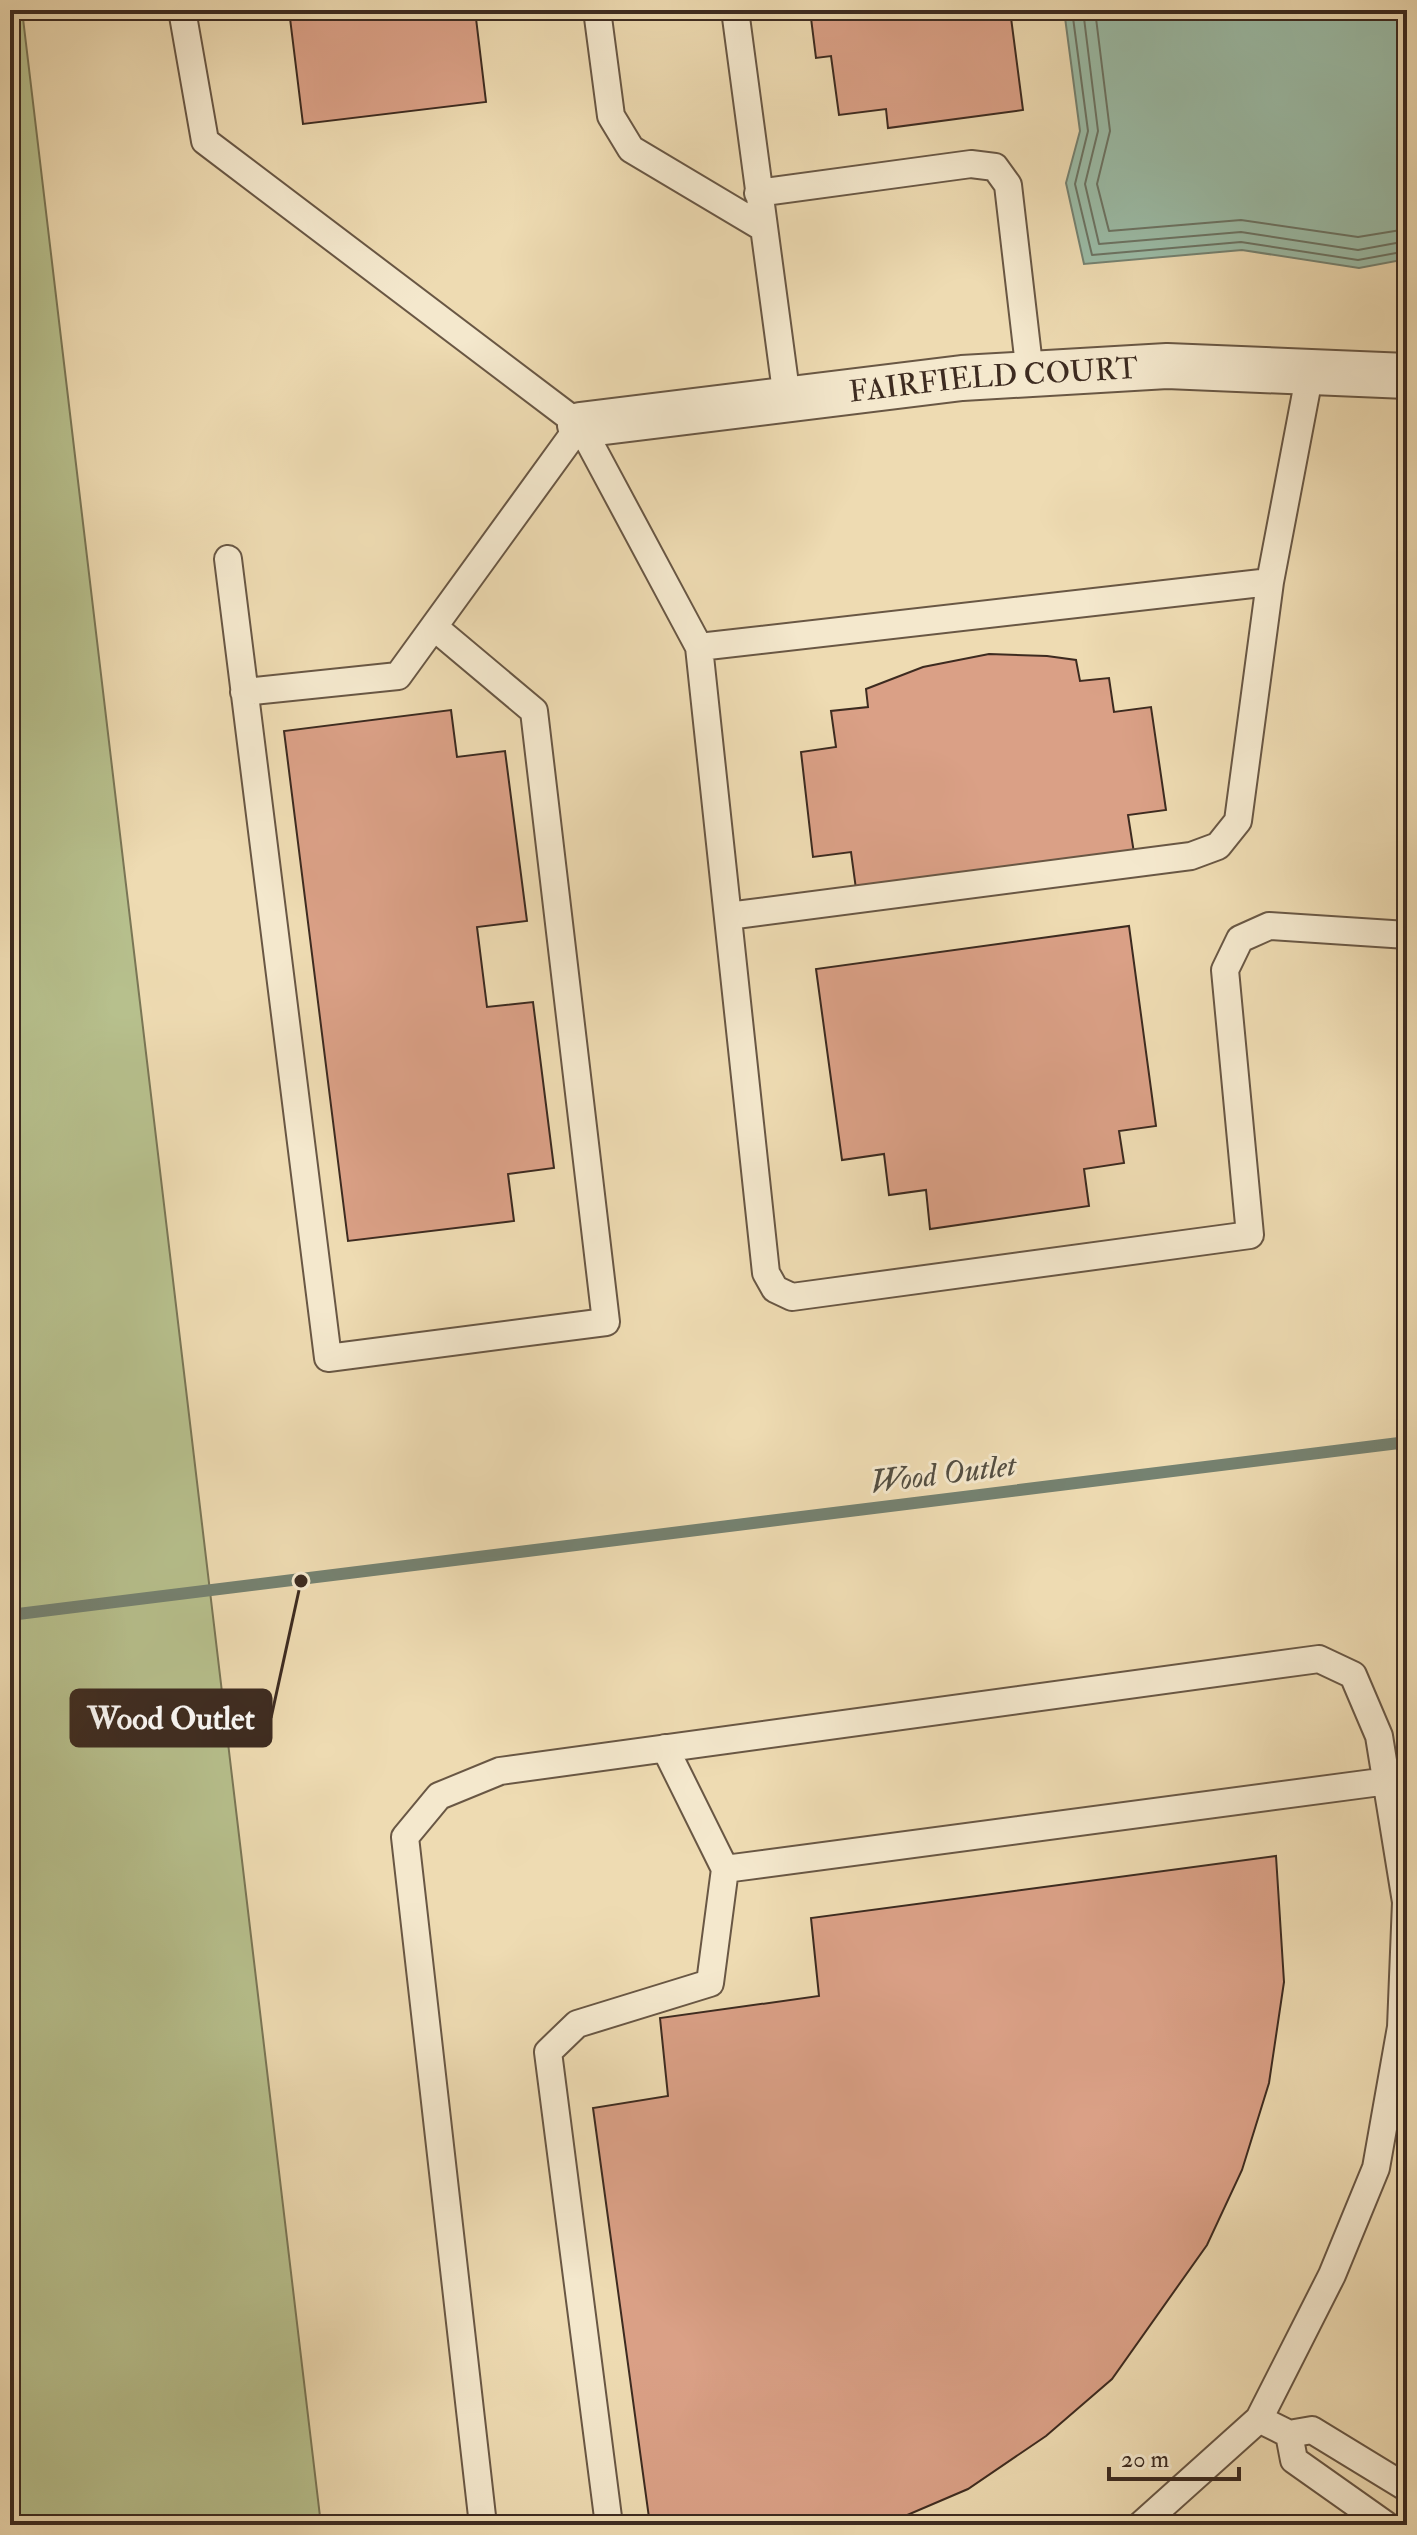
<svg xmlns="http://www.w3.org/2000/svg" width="1417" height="2535" viewBox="0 0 1417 2535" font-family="'IM FELL Double Pica',serif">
  <rect width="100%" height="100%" fill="#eedbb2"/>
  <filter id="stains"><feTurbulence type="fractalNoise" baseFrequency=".0025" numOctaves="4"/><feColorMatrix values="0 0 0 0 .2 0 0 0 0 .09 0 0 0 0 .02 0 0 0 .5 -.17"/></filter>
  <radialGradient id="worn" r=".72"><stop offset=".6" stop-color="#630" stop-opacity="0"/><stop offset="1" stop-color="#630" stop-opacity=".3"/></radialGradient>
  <path fill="#b7c08d" stroke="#7a7656" stroke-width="2" d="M10 10H22L321 2525H10Z"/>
  <path fill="#9bbca7" stroke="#758271" stroke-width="2" d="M1064 10H1405L1407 12V259L1359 268 1242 250 1084 264 1066 183 1080 131Z"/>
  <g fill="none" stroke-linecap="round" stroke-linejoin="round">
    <path stroke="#6c7464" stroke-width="2" d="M1072 10 1088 131 1075 184 1092 255 1241 242 1358 260 1407 251
      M1083 10 1098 131 1085 184 1099 244 1241 232 1358 250 1407 241
      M1095 10 1110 131 1097 184 1109 231 1241 220 1358 237 1407 229"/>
    <path stroke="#758271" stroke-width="12" d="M10 1615 1407 1442"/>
  </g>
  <path fill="#daa086" stroke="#3d2b20" stroke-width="2" d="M289 10H475L486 102 303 124Z
    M810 10H1010L1023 110 888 128 886 109 839 115 831 56 816 58Z
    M989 654 1047 656 1076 660 1080 681 1109 678 1114 712 1151 707 1166 810 1128 815 1134 853 856 889 851 852 813 857 801 752 836 747 831 711 868 707 866 689 923 667Z
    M451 710 457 757 505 751 527 921 477 927 487 1007 533 1002 554 1168 508 1174 514 1221 348 1241 284 731Z
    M1129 926 1156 1126 1119 1131 1124 1163 1084 1169 1089 1206 930 1229 926 1190 889 1195 884 1154 842 1160 816 969Z
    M1276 1856 1284 1982 1269 2083 1242 2170 1207 2245 1112 2379 1046 2436 968 2489 884 2525H650L593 2108 668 2096 660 2018 819 1996 811 1918Z"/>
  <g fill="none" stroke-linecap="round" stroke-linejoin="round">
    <defs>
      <path id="service" d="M182 10 205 141 580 425 699 647 1270 582
        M597 10 611 116 631 149 762 227
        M735 10 787 399
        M758 193 971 164 995 167 1008 185 1030 374
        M228 559 328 1358 606 1322 534 711 434 627
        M699 647 766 1273 775 1289 792 1297 1250 1235 1225 970 1240 939 1269 926 1407 935
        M244 692 398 676 580 425
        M728 916 1191 856 1218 846 1238 821 1270 582 1310 372
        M665 1748 725 1869
        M1289 2434 1312 2430 1407 2488
        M483 2525 405 1837 439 1796 500 1771 1319 1659 1353 1675 1379 1736 1406 1902 1401 2027 1376 2168 1332 2275 1259 2419 1289 2434 1294 2460 1386 2525
        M609 2525 548 2052 577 2024 710 1983 725 1869 1388 1781
        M1141 2525 1259 2419"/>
      <g id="minor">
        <path id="s1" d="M580 425 962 378 1167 366 1407 376"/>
      </g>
    </defs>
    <use href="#service" stroke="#695744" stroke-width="30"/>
    <use href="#minor" stroke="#695744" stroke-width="48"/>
    <use href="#service" stroke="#f4e8cd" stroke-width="26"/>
    <use href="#minor" stroke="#f4e8cd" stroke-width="44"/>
  </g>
  <g text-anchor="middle" stroke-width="6" stroke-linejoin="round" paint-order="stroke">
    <g font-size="30" fill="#3d2b20" stroke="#f4e8cd">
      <text dy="10" stroke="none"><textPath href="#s1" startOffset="416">FAIRFIELD COURT</textPath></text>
    </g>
    <g font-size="32" font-style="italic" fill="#544f42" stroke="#f4e8cd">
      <text transform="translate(943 1473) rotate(-7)" y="11">Wood Outlet</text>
    </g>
  </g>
  <path fill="none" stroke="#3d2b20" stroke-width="3" d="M301 1581L271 1718"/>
  <circle fill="#3d2b20" stroke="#f4e8cd" stroke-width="3" cx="301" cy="1581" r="8"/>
  <rect fill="#3d2b20" stroke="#3d2b20" stroke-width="3" x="71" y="1690" width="200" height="56" rx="8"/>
  <g font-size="32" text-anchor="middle" font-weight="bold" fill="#fff">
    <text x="171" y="1729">Wood Outlet</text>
  </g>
  <rect width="1417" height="2535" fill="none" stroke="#eedbb2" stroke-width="40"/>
  <rect x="12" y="12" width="1393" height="2511" fill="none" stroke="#3d2b20" stroke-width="4"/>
  <rect x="20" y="20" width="1377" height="2495" fill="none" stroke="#3d2b20" stroke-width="2"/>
  <path d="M1109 2467v12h130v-12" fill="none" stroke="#3d2b20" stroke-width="4"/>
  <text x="1121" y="2467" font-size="24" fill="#3d2b20" stroke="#f4e8cd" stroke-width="6" paint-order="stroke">20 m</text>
  <rect width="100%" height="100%" filter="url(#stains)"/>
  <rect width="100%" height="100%" fill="url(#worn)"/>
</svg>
